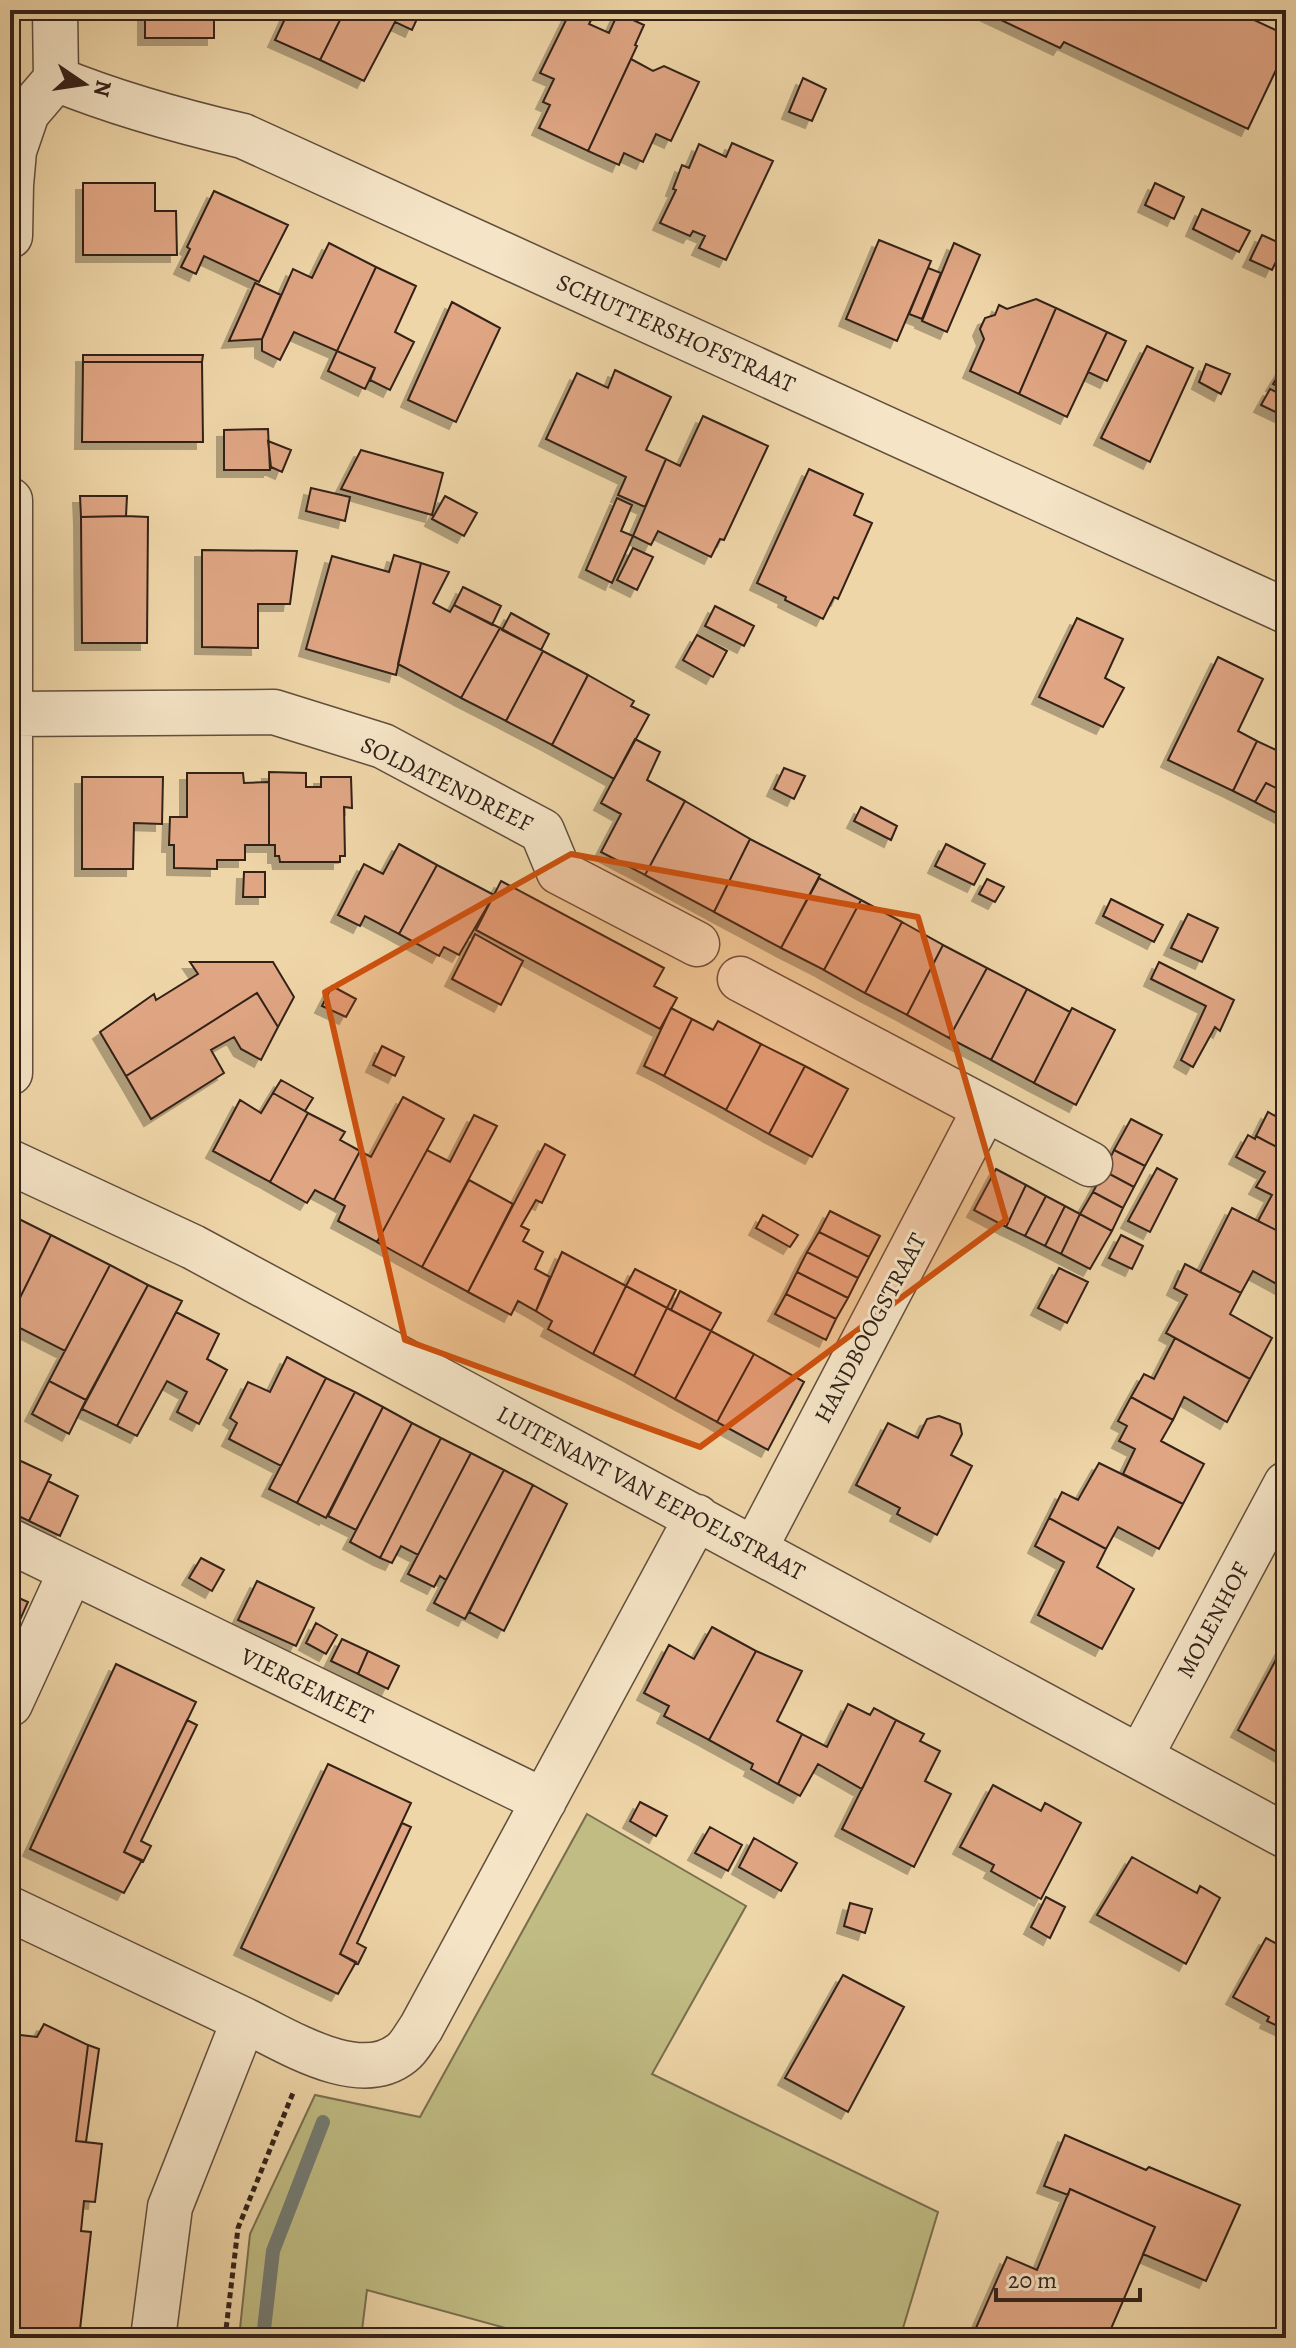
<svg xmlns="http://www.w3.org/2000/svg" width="1296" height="2348" viewBox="0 0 1296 2348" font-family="Alegreya,serif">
  <defs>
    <filter id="shadow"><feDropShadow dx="-7" dy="7" stdDeviation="0" flood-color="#0004"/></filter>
  </defs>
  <rect width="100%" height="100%" fill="#efd6a8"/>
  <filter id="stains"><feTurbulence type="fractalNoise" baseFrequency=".0025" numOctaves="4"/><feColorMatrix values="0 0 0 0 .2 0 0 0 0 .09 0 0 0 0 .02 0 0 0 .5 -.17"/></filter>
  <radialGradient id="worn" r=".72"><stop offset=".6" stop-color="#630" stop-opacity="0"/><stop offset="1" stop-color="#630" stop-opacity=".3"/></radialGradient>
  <path fill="#c0bc83" stroke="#796e4e" stroke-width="2" d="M587 1814 746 1906 652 2074 938 2212 900 2338H686L640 2333 638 2338H542L367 2290 361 2338H239L250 2234 315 2095 420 2117Z"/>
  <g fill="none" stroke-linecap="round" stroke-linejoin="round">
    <path stroke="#727b74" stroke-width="14" d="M263 2338 273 2251 323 2122"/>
  </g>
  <path fill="#e0a684" stroke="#322119" stroke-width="2" filter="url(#shadow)" d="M145 10H234V11H214V38H145Z
    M289 10H345L320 60 275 40Z
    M345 10H397L395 22 364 81 320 60Z
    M397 10H421L412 30 395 22Z
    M571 10H596L589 24 609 33 618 13 644 25 635 45 637 46 588 151 539 128 550 105 543 102 554 79 540 73Z
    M980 10H1233L1286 35V49L1248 129 1064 42 1060 48Z
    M631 59 653 71 664 66 699 82 671 141 656 134 643 162 624 153 619 165 588 151Z
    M803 78 826 89 812 121 789 112Z
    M732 143 773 161 726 260 699 248 705 236 693 231 690 236 660 223 676 190 673 189 682 165 689 168 699 144 726 157Z
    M83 183H155V211H176L177 255H83Z
    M1155 183 1184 197 1174 219 1145 205Z
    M214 191 288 225 259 282 204 256 196 274 181 267 190 249 187 247Z
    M1202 209 1250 231 1239 252 1193 229Z
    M1262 235 1284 245 1272 270 1250 260Z
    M879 240 931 261 897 341 846 319Z
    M329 243 376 267 337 351 294 332 280 360 262 351V339L293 269 312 278Z
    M954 243 980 255 947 332 922 321Z
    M376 267 416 286 395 332 414 342 390 390 370 380 375 368 337 351Z
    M928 268 941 273 922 319 909 314Z
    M255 283 281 295 262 339 229 341Z
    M1036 299 1056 308 1019 394 970 371 984 339 980 329 985 318 995 315 999 305 1007 309Z
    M452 302 500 328 456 422 408 400Z
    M1056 308 1107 332 1067 417 1019 394Z
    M1107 332 1126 341 1107 381 1088 372Z
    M1147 346 1193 368 1150 462 1101 438Z
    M337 351 375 368 365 389 328 371Z
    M83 355H203L202 362H83Z
    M83 362H202L203 442H82Z
    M1286 363V390L1273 384Z
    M1206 364 1230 374 1221 394 1199 382Z
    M615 370 671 397 646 450 666 459 645 507 618 495 626 477 546 439 577 373 608 388Z
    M1270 389 1286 397V417L1261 405Z
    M703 416 768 446 724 540 720 539 711 557 658 531 651 545 633 536 666 459 680 466Z
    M268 429 270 470H224V430Z
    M268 441 291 450 282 472 271 467Z
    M361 450 443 473 432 515 341 489Z
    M809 469 863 494 854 515 872 523 838 599 834 597 823 619 785 600 786 597 757 583Z
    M311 488 350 497 345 521 306 511Z
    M80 496H127L126 516 81 517Z
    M445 496 477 513 464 536 432 519Z
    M617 498 632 505 621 531 633 536 612 583 586 570Z
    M126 516 148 517 147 643H82L81 517Z
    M633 548 653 557 637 590 617 580Z
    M202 550 297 551 290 604H258V648L202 647Z
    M394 555 421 563 396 675 306 649 332 556 389 572Z
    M421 563 449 572 433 603 450 612 454 605 500 628 461 698 398 664Z
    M463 587 501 606 492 625 454 605Z
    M715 606 754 626 744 646 705 626Z
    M511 613 549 634 541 650 502 630Z
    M1077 618 1123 639 1105 678 1124 688 1103 727 1039 697Z
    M500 628 543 651 506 721 461 698Z
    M697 635 727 651 713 677 683 660Z
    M543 651 588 675 552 745 506 721Z
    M1218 657 1263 679 1238 731 1257 741 1233 791 1168 760Z
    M588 675 634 701 631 706 649 715 614 779 552 745Z
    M1286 734V793L1266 783 1255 802 1233 791 1257 741 1278 751Z
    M635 739 660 752 647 780 685 801 645 875 601 852 621 814 601 803Z
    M784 768 805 776 794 799 774 789Z
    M269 772 306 773V787H321V777H351L352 808 344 807 345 856H340V862H280L279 856H275V845H269Z
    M187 773H243L244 783 269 782V845H245V860H217V869L174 868V845H169L170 817H187Z
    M82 777H163L162 824 134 823 133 869H82Z
    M1266 783 1286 793V818L1255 802Z
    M685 801 750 839 714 912 645 875Z
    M861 807 897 826 891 840 854 821Z
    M750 839 820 875 781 948 714 912Z
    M399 844 437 865 399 934 365 916 360 926 338 915 364 864 383 874Z
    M946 844 985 864 974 885 935 866Z
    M437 865 494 895 459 955 444 947 439 956 399 934Z
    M244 872H265V897H243Z
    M819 878 861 900 824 970 781 948Z
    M987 879 1004 887 995 902 979 894Z
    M501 881 664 968 654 986 677 998 660 1029 476 930Z
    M1111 899 1163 925 1154 942 1103 916Z
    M861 900 902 922 865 993 824 970Z
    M1188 914 1218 928 1202 962 1171 948Z
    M902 922 943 945 907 1015 865 993Z
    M475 934 523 961 501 1005 452 979Z
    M943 945 987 968 949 1038 907 1015Z
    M190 962H273L294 997 278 1027 257 993 126 1076 100 1032 154 994 156 1000 198 974Z
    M1159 962 1234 1000 1220 1031 1215 1027 1193 1067 1181 1060 1206 1006 1151 979Z
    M987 968 1027 989 991 1060 949 1038Z
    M332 986 356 999 346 1017 322 1006Z
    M1027 989 1070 1012 1034 1083 991 1060Z
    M257 993 278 1027 261 1060 241 1049 234 1037 211 1050 224 1073 151 1119 126 1076Z
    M671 1008 692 1019 664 1076 644 1066Z
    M1072 1008 1115 1030 1076 1105 1034 1083Z
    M692 1019 713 1030 718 1021 761 1044 726 1110 664 1076Z
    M761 1044 805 1066 769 1134 726 1110Z
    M382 1046 404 1057 395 1076 373 1065Z
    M805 1066 848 1089 812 1157 769 1134Z
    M281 1080 313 1098 305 1111 273 1093Z
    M273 1093 308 1113 270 1182 213 1151 240 1100 261 1113Z
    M403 1097 444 1119 377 1242 338 1221 345 1206 334 1200 360 1151 371 1157Z
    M1286 1100V1152L1256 1136 1268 1112 1277 1117Z
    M308 1113 345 1132 340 1140 360 1151 334 1200 315 1190 307 1203 270 1182Z
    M474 1115 497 1126 422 1267 377 1242 427 1150 450 1162Z
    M1131 1119 1162 1135 1145 1166 1114 1150Z
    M1248 1135 1255 1139 1256 1136 1286 1152V1235L1258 1221 1272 1195 1256 1187 1265 1172 1236 1157Z
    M545 1144 565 1155 542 1203 536 1200 521 1226 529 1230 523 1241 543 1252 535 1269 550 1277 536 1311 518 1301 511 1315 468 1292Z
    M1114 1150 1145 1166 1134 1187 1104 1171Z
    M1157 1168 1177 1179 1150 1232 1128 1221Z
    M996 1169 1026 1185 1006 1227 974 1210Z
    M1104 1171 1134 1187 1123 1208 1093 1192Z
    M469 1180 513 1204 468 1292 422 1267Z
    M1026 1185 1046 1196 1025 1236 1006 1227Z
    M1093 1192 1123 1208 1112 1231 1080 1214Z
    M1046 1196 1065 1206 1045 1246 1025 1236Z
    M1065 1206 1080 1214 1061 1254 1045 1246Z
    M1232 1208 1286 1235V1289L1253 1271 1241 1293 1200 1272Z
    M830 1211 880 1236 869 1257 819 1232Z
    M1080 1214 1112 1231 1090 1269 1061 1254Z
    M763 1215 798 1235 790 1247 756 1228Z
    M19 1219 51 1235 10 1318V1236Z
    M819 1232 869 1257 858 1278 807 1252Z
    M51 1235 110 1265 65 1351 10 1323V1318Z
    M1121 1235 1143 1246 1132 1269 1109 1258Z
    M562 1252 626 1286 593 1354 548 1329 552 1321 536 1311Z
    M807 1252 858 1278 848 1298 797 1272Z
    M1185 1264 1241 1293 1230 1314 1272 1338 1250 1379 1166 1333 1187 1295 1174 1288Z
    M110 1265 148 1285 86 1400 49 1381Z
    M1059 1268 1088 1282 1067 1323 1038 1308Z
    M635 1269 676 1290 667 1308 626 1286Z
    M797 1272 848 1298 836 1319 786 1294Z
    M148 1285 182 1301 117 1426 82 1409Z
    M626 1286 667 1308 634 1376 593 1354Z
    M680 1291 721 1313 711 1331 671 1310Z
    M786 1294 836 1319 826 1340 775 1314Z
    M667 1308 711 1331 675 1399 634 1376Z
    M176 1312 219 1334 207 1359 227 1370 199 1424 177 1412 187 1392 167 1381 137 1436 117 1426Z
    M711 1331 754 1354 717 1422 675 1399Z
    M1175 1338 1250 1379 1227 1422 1184 1397 1173 1420 1131 1397 1144 1374 1154 1379Z
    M754 1354 804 1382 768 1450 717 1422Z
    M287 1357 326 1378 281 1466 229 1439 237 1423 230 1418 248 1382 270 1392Z
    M326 1378 355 1392 297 1503 269 1489Z
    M49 1381 86 1400 69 1434 32 1414Z
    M355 1392 383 1407 326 1518 297 1503Z
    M1131 1397 1173 1420 1161 1441 1204 1464 1183 1504 1123 1474 1135 1449 1119 1441 1127 1426 1118 1421Z
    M383 1407 412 1423 356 1530 328 1516Z
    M939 1416 960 1424 962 1434 951 1455 972 1466 937 1535 897 1514 900 1508 856 1485 888 1423 918 1438 927 1419Z
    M412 1423 441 1438 380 1558 350 1542Z
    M441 1438 471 1453 418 1555 401 1546 392 1563 380 1558Z
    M471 1453 504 1470 446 1580 440 1576 434 1587 408 1574Z
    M10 1456 51 1475 29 1521 10 1512Z
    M1099 1463 1183 1504 1159 1549 1118 1527 1106 1549 1049 1518 1062 1492 1078 1500Z
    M504 1470 533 1485 465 1619 434 1603Z
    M48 1481 78 1496 60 1536 29 1521Z
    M533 1485 567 1504 504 1631 469 1612Z
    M1049 1518 1106 1549 1097 1567 1134 1589 1102 1649 1038 1615 1064 1562 1035 1546Z
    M201 1558 224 1570 212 1591 189 1578Z
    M257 1581 314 1608 296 1646 238 1620Z
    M10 1594 28 1602 19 1622 10 1618Z
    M316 1623 337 1635 326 1654 306 1643Z
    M712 1627 756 1651 709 1740 664 1716 669 1706 644 1693 669 1645 694 1659Z
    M342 1639 368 1651 358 1674 331 1661Z
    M1286 1641V1757L1238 1730Z
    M368 1651 399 1666 388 1689 358 1674Z
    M756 1651 802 1671 777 1721 802 1734 778 1784 751 1769 753 1764 709 1740Z
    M116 1664 196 1702 124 1852 142 1860 124 1893 30 1849Z
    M848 1704 870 1715 874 1708 896 1720 862 1789 818 1764 800 1796 778 1784 802 1734 827 1747Z
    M187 1720 197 1725 141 1841 151 1846 143 1862 124 1852Z
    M896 1720 924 1734 920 1741 940 1751 925 1781 951 1794 914 1867 842 1829Z
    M328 1764 411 1803 340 1954 356 1962 338 1994 241 1948Z
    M993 1785 1041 1811 1045 1803 1081 1823 1041 1899 991 1871 994 1865 960 1847Z
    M640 1802 667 1816 656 1836 630 1821Z
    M402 1823 411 1827 357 1943 366 1948 358 1964 340 1954Z
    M710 1827 742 1845 728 1871 695 1853Z
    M754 1838 797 1863 781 1891 739 1867Z
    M1132 1857 1197 1893 1200 1886 1220 1898 1186 1964 1097 1915Z
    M1046 1897 1065 1907 1050 1938 1031 1927Z
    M850 1903 872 1909 865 1933 844 1926Z
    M1266 1938 1286 1949V2030L1267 2021 1269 2017 1233 1997Z
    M843 1975 904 2007 848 2112 785 2078Z
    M10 2024H12V2034L37 2037 44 2024 88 2045 76 2141 102 2144 95 2202 84 2201 81 2231 91 2232 79 2338H10Z
    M88 2045 99 2049 86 2142 76 2141Z
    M1065 2135 1146 2170 1149 2167 1240 2205 1206 2281 1143 2254 1155 2227 1070 2189 1068 2195 1044 2186Z
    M1070 2189 1155 2227 1107 2338 972 2337 1007 2257 1037 2270Z"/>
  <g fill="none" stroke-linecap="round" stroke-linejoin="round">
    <defs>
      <path id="minor" d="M56 79C117 104 179 121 243 136L1286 611
        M10 236 11 185 14 151 27 113 56 79 55 10
        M10 500V1073
        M11 714 274 712 383 746 542 831 559 872 697 944
        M740 979 1090 1164
        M10 1162 193 1247 1286 1836
        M10 1541 544 1801
        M755 1548 985 1109
        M10 1704 71 1571
        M1140 1757 1286 1484
        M10 1909 244 2020
        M153 2338 170 2207 244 2020C286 2040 359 2088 402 2053 410 2047 415 2036 421 2028L697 1517"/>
    </defs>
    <use href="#minor" stroke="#614e3d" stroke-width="47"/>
    <path stroke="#322119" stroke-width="5" stroke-dasharray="6 4" stroke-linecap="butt" d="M225 2338 238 2228 293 2093"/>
    <use href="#minor" stroke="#f5e4c6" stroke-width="44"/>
  </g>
  <path fill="#cd510e" fill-opacity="0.2" stroke="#cd510e" stroke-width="6" stroke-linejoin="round" d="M571 854 918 917 1006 1220 700 1447 405 1340 325 992Z"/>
  <g text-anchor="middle" stroke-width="6" stroke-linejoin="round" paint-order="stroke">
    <g font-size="24" fill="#322119" stroke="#f5e4c6">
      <text transform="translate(676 333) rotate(24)" y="8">SCHUTTERSHOFSTRAAT</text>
      <text transform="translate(447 784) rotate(26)" y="8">SOLDATENDREEF</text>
      <text transform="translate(870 1328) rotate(-62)" y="8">HANDBOOGSTRAAT</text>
      <text transform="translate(651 1493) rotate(28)" y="8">LUITENANT VAN EEPOELSTRAAT</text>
      <text transform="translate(1213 1620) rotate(-62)" y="8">MOLENHOF</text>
      <text transform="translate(307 1686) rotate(26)" y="8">VIERGEMEET</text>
    </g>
  </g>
  <rect width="1296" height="2348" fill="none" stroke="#efd6a8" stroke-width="40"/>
  <rect x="12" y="12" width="1272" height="2324" fill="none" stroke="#322119" stroke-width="4"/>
  <rect x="20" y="20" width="1256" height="2308" fill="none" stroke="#322119" stroke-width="2"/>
  <g transform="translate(84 84) rotate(103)" stroke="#f5e4c6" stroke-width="6" paint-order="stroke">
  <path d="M0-6L14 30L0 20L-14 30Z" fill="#322119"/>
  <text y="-12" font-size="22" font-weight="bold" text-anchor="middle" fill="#322119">N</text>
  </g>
  <path d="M996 2288v12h144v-12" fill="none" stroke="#322119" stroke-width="4"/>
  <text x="1008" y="2288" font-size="24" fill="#322119" stroke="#f5e4c6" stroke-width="6" paint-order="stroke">20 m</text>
  <rect width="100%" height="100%" filter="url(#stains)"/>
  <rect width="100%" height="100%" fill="url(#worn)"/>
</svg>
